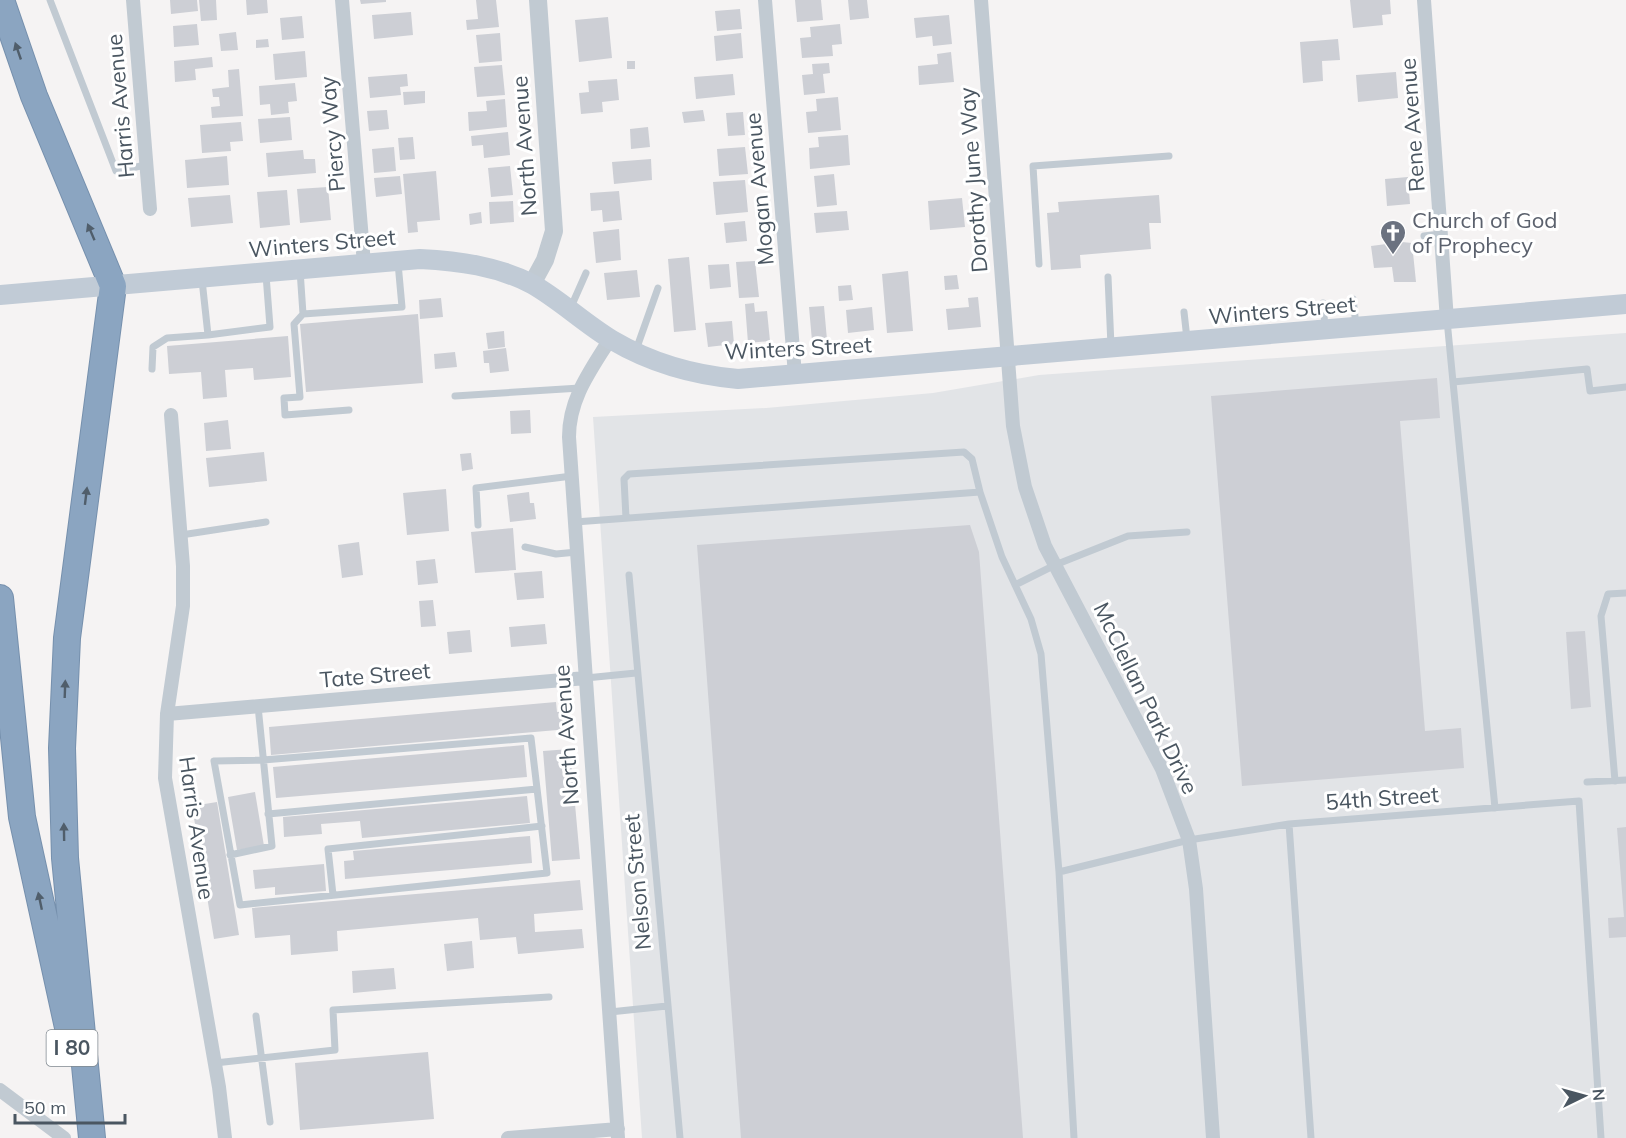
<svg xmlns="http://www.w3.org/2000/svg" width="1626" height="1138" viewBox="0 0 1626 1138" font-family="Mulish,sans-serif">
  <rect width="100%" height="100%" fill="#f5f3f3"/>
  <path fill="#e2e4e7" d="M1626 333V1138H642L593 417 766 408 933 393 1039 375Z"/>
  <path fill="#cdcfd5" d="M170 0H197L198 11 171 14Z
    M199 0H216L217 20 201 21Z
    M246 0H267L268 13 247 15Z
    M360 0H386V2L361 4Z
    M476 0H496L499 27 467 30 466 20 478 19Z
    M795 0H821L823 20 797 22Z
    M848 0H867L869 18 850 20Z
    M1350 0H1390L1391 14 1382 15 1383 25 1353 28Z
    M740 9 742 29 717 31 715 11Z
    M411 12 413 35 374 39 372 15Z
    M949 15 952 44 933 46 932 36 916 38 914 18Z
    M302 16 304 38 282 40 280 18Z
    M608 17 612 58 579 62 575 20Z
    M197 24 199 45 174 47 173 26Z
    M840 24 842 44 832 45 833 56 802 58 800 38 811 37 810 27Z
    M236 32 238 50 221 51 219 34Z
    M500 33 502 61 479 63 476 35Z
    M741 33 743 58 716 61 714 36Z
    M268 39 269 47 256 48V40Z
    M1338 39 1340 60 1322 61 1323 81 1303 83 1300 42Z
    M305 51 307 77 275 80 273 54Z
    M951 52 954 82 919 85 918 66 938 64 937 54Z
    M212 57 213 67 195 69 196 80 175 82 174 61Z
    M627 61H635V69H627Z
    M829 63 830 73 823 74 825 93 804 95 802 75 813 74 812 64Z
    M502 65 505 95 477 97 474 67Z
    M239 69 243 116 212 118 211 107 220 106 219 97H213L212 89 229 87 228 70Z
    M1396 72 1398 98 1358 102 1356 75Z
    M407 74 408 86 400 87 401 95 370 98 368 77Z
    M733 74 735 95 696 99 694 77Z
    M617 79 619 100 602 102 603 112 581 114 579 93 589 92 588 81Z
    M295 83 297 101 288 102 289 113 271 115 270 104 260 105 259 86Z
    M425 91V103L404 105 403 92Z
    M838 97 841 130 808 133 806 112 817 111 816 99Z
    M505 99 507 127 469 131 468 112 487 111 486 101Z
    M387 110 389 129 369 131 367 111Z
    M703 110 705 121 684 123 682 112Z
    M743 112 745 135 728 136 726 113Z
    M290 117 292 140 260 143 258 119Z
    M241 122 243 141 230 142 231 151 202 153 200 125Z
    M648 127 650 147 631 149 630 129Z
    M508 132 510 155 484 158 483 145 472 146 471 136Z
    M848 135 850 165 810 169 809 148 819 147 818 137Z
    M413 137 415 159 400 160 398 138Z
    M394 147 396 171 374 173 372 149Z
    M745 147 748 174 719 176 717 149Z
    M303 150 304 159H315L316 173 268 177 266 153Z
    M227 156 229 185 187 188 185 160Z
    M651 159 652 180 614 184 612 162Z
    M510 166 513 195 491 197 488 168Z
    M436 171 440 220 417 222 418 232 408 233 403 174Z
    M834 174 837 205 817 207 814 176Z
    M400 176 402 194 376 197 374 178Z
    M1408 177 1410 204 1387 206 1385 179Z
    M745 180 748 212 716 215 713 182Z
    M328 187 331 220 300 223 297 189Z
    M287 190 290 225 260 228 257 192Z
    M619 191 622 220 603 222 602 210 591 211 590 193Z
    M230 195 233 223 191 227 188 198Z
    M1159 195 1161 223H1149L1151 249 1080 255 1081 268 1051 270 1047 213 1059 212 1058 202Z
    M962 198 965 227 930 230 928 201Z
    M513 201 514 222 490 224 489 202Z
    M847 211 849 230 816 233 814 213Z
    M481 212 482 223 470 225 469 214Z
    M745 221 747 241 726 243 724 223Z
    M619 229 621 260 596 263 593 232Z
    M1402 242 1412 243 1416 282H1394L1392 267 1374 268 1371 246Z
    M689 257 696 330 674 332 668 259Z
    M755 261 759 297 739 298 736 262Z
    M729 264 731 287 710 289 708 265Z
    M637 270 640 297 607 300 604 273Z
    M908 271 913 331 887 333 882 274Z
    M957 275 959 289 945 290 944 276Z
    M851 285 853 300 839 301 838 286Z
    M978 297 981 327 948 330 946 309 969 307 968 298Z
    M441 298 443 317 420 319 419 300Z
    M754 303 755 312 767 311 770 341 748 343 745 304Z
    M824 306 827 340 812 341 809 307Z
    M872 307 874 330 848 333 846 310Z
    M418 314 423 383 306 392 300 324Z
    M732 321 734 344 708 347 705 323Z
    M504 331 505 347 488 349 486 333Z
    M288 336 291 377 254 380 253 368 225 370 227 397 203 399 201 372 169 374 167 346Z
    M506 348 509 371 490 373 489 363H484L483 351Z
    M455 352 457 367 435 369 434 354Z
    M1437 378 1440 418 1400 421 1425 731 1461 728 1464 768 1242 786 1211 396Z
    M530 410 531 433 511 434 510 411Z
    M228 420 231 449 206 451 204 423Z
    M264 452 267 481 209 487 206 458Z
    M471 453 473 469 462 471 460 454Z
    M446 489 449 531 407 535 403 493Z
    M529 492 530 503H534L536 519 510 522 507 495Z
    M970 525 979 552 1023 1138H741L697 545Z
    M513 528 516 570 475 573 471 532Z
    M359 542 363 575 342 578 338 545Z
    M435 559 438 583 418 585 416 561Z
    M542 571 544 598 517 600 514 573Z
    M433 600 436 626 421 627 419 601Z
    M545 624 547 644 511 647 509 627Z
    M470 630 472 652 449 654 447 632Z
    M1585 631 1591 707 1571 709 1566 632Z
    M556 702 557 712 568 711 569 729 271 755 269 727Z
    M524 745 527 777 276 798 273 767Z
    M570 749 580 859 552 861 543 751Z
    M255 792 264 846 237 850 228 797Z
    M527 796 530 823 362 838 360 821 321 824 322 834 284 837 283 817Z
    M217 802 239 935 214 939 192 806Z
    M1626 827V937L1609 938 1608 918 1624 917 1617 828Z
    M530 836 532 863 345 879 344 861 354 860 353 851Z
    M324 864 326 891 275 895V887L255 889 253 870Z
    M580 880 583 910 534 914 535 932 582 929 584 948 518 954 516 937 480 940 478 918 337 931 338 951 291 955 290 935 255 938 252 908Z
    M472 941 474 968 447 971 444 944Z
    M394 968 396 989 353 993 352 971Z
    M428 1052 434 1119 300 1130 295 1063Z"/>
  <g fill="none" stroke-linecap="round" stroke-linejoin="round">
    <defs>
      <path id="motorway" d="M1 0 34 96 113 286 67 638 62 748 65 858 92 1138
        M0 598 22 817 69 1032"/>
    </defs>
    <use href="#motorway" stroke="#7690ad" stroke-width="28"/>
    <path stroke="#c1cad2" stroke-width="7" d="M50 0 116 171 146 165
      M1424 236 1441 234
      M1039 264 1033 166 1169 156
      M300 270 303 314 402 307 398 263
      M1108 277 1111 346
      M1353 299 1356 325
      M1323 303 1325 327
      M571 307 586 273
      M1184 312 1187 339
      M303 314 294 324 300 397 284 398 285 415 349 410
      M1447 320 1453 382 1587 369 1590 391 1626 387
      M208 335 270 327 266 275
      M636 350 658 288
      M152 369 153 347 167 338 208 335 202 280
      M1453 382 1495 808
      M455 396 580 388
      M626 518 624 479 629 474 964 452 972 459 980 492
      M575 522 980 492 1002 557 1031 619 1041 654 1059 872
      M478 525 476 488 572 476
      M181 535 266 522
      M525 547 556 554 577 552
      M629 575 680 1138
      M1015 585 1055 565 1128 536 1187 532
      M586 678 636 673
      M531 738 547 873 240 905 214 761 263 760Z
      M1615 781 1601 616 1608 594 1626 593
      M1587 782 1626 780
      M268 814 537 789
      M1289 824 1311 1138
      M230 855 272 846 258 706
      M333 895 328 849 542 826
      M610 1012 667 1006
      M256 1016 270 1122
      M215 1063 335 1050 333 1010 549 997
      M1074 1138 1059 872 1189 840 1289 824 1579 801 1601 1138"/>
    <path stroke="#c1cad2" stroke-width="14" d="M133 0 150 209
      M342 0 364 264
      M765 0 795 375
      M981 0 1013 426 1025 487 1045 546 1162 769 1189 840 1196 889 1213 1138
      M1424 0 1447 320
      M610 339C591 370 569 398 569 437L618 1138
      M171 415 183 566V606L167 714 165 778 219 1087 225 1138
      M167 714 586 678
      M0 1090 64 1138
      M508 1138 618 1129"/>
    <path stroke="#c1cad2" stroke-width="18" d="M532 284 545 260 554 231 538 0"/>
    <path stroke="#c1cbd6" stroke-width="20" d="M0 295 420 259C459 261 497 266 532 284 560 300 584 323 612 340 651 363 693 375 738 379L1626 304"/>
    <use href="#motorway" stroke="#8ba5c1" stroke-width="26"/>
  </g>
  <defs><path id="oneway-solid" d="M-6-.8H1V-3.2L6.5 0L1 3.2V.8H-6Z" transform="scale(1.5)"/></defs>
  <g fill="#505e6b">
    <use href="#oneway-solid" transform="translate(18 51) rotate(-109)"/>
    <use href="#oneway-solid" transform="translate(91 232) rotate(-113)"/>
    <use href="#oneway-solid" transform="translate(86 496) rotate(-83)"/>
    <use href="#oneway-solid" transform="translate(65 689) rotate(-88)"/>
    <use href="#oneway-solid" transform="translate(64 832) rotate(-91)"/>
    <use href="#oneway-solid" transform="translate(40 901) rotate(-102)"/>
  </g>
  <defs>
    <symbol id="church-pin" viewBox="-11 -11 22 30"><path d="M0 17L-7.5 6A9.5 9.5 0 1 1 7.5 6Z" fill="#6b7280" stroke="#fff"/><path d="M-1.2-6h2.4v3.5h3.3v2.4h-3.3V6h-2.4V-.1h-3.3v-2.4h3.3Z" fill="#fff"/></symbol>
  </defs>
  <g fill-rule="evenodd">
    <use href="#church-pin" x="1378" y="218" width="30" height="40"/>
  </g>
  <g text-anchor="middle" stroke-width="6" stroke-linejoin="round" paint-order="stroke">
    <rect fill="#fff" stroke="#808990" stroke-width="1.5" x="46.5" y="1030" width="51" height="36" rx="4.5"/>
    <g font-size="21" font-weight="bold" fill="#4a5661">
      <text x="72" y="1055">I 80</text>
    </g>
    <g font-size="22" fill="#4a5661" stroke="#fff">
      <text transform="translate(120 106) rotate(-95)" y="8">Harris Avenue</text>
      <text transform="translate(1412 125) rotate(-94)" y="8">Rene Avenue</text>
      <text transform="translate(332 134) rotate(-95)" y="8">Piercy Way</text>
      <text transform="translate(524 146) rotate(-94)" y="8">North Avenue</text>
      <text transform="translate(973 180) rotate(-94)" y="8">Dorothy June Way</text>
      <text transform="translate(759 189) rotate(-95)" y="8">Mogan Avenue</text>
      <text transform="translate(322 243) rotate(-5)" y="8">Winters Street</text>
      <text transform="translate(1282 310) rotate(-5)" y="8">Winters Street</text>
      <text transform="translate(798 348) rotate(-3)" y="8">Winters Street</text>
      <text transform="translate(375 675) rotate(-5)" y="8">Tate Street</text>
      <text transform="translate(1146 698) rotate(64)" y="8">McClellan Park Drive</text>
      <text transform="translate(566 735) rotate(-94)" y="8">North Avenue</text>
      <text transform="translate(1382 798) rotate(-4)" y="8">54th Street</text>
      <text transform="translate(197 828) rotate(82)" y="8">Harris Avenue</text>
      <text transform="translate(637 882) rotate(-95)" y="8">Nelson Street</text>
    </g>
    <g font-size="22" fill="#5b616d" stroke="#fff" text-anchor="start">
      <text x="1412" y="228">Church of God<tspan x="1412" dy="25">of Prophecy</tspan></text>
    </g>
  </g>
  <g transform="translate(1584 1096) rotate(85)" stroke="#ffffff" stroke-width="4.5" paint-order="stroke">
  <path d="M0-4.5L10 22L0 15L-10 22Z" fill="#4a5661"/>
  <text y="-9" font-size="16" font-weight="bold" text-anchor="middle" fill="#4a5661">N</text>
  </g>
  <path d="M15 1114v9h110v-9" fill="none" stroke="#4a5661" stroke-width="3"/>
  <text x="24" y="1114" font-size="18" fill="#4a5661" stroke="#ffffff" stroke-width="4.5" paint-order="stroke">50 m</text>
</svg>
